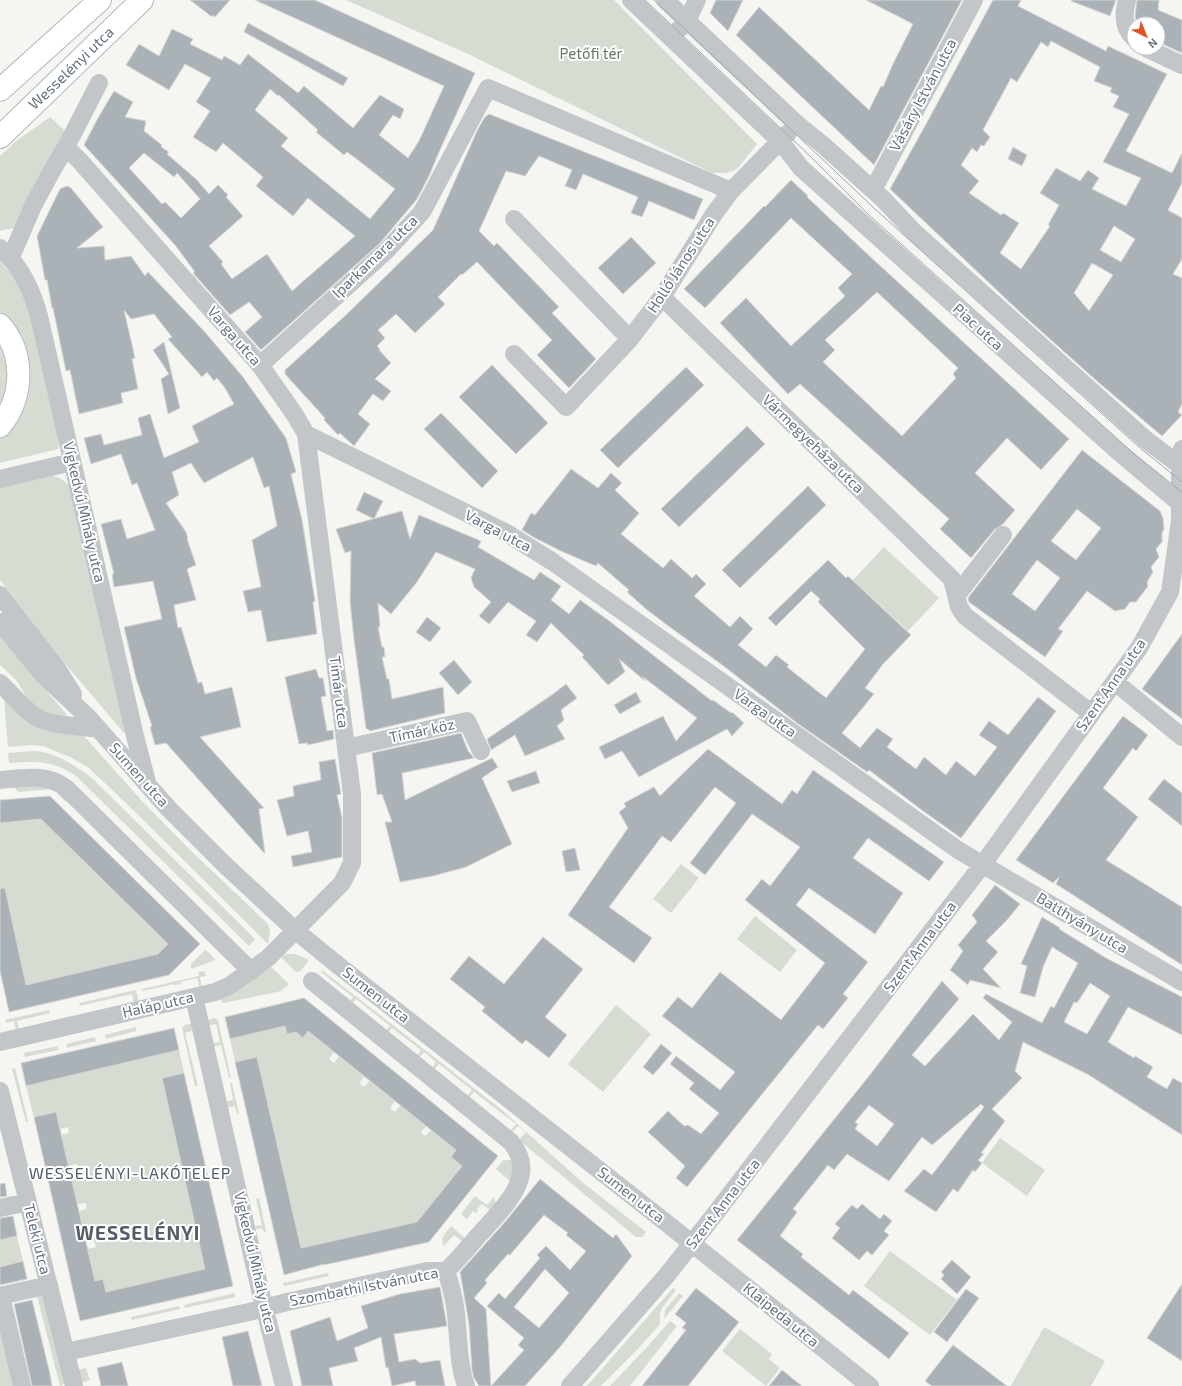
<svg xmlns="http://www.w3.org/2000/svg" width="1182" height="1386" viewBox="0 0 1182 1386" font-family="'Exo 2',sans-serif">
  <rect width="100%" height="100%" fill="#f5f5f1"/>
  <path fill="#d6dcd2" d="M346 0H614L757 144 737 169 727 173H712L468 54Z
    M50 117 65 131 14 228 0 231V156L16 141Z
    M0 261 18 282 28 304 59 441 58 449 0 463V435L17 412 0 315Z
    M0 335 12 367 0 415Z
    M49 475C58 477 64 479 70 487L126 732 124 733 62 660 0 580V486Z
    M884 547 939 598 908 631 853 580Z
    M0 635 66 714V716H48L29 702 17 681 0 665Z
    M4 697 83 735 142 801 190 850 267 923 270 930 268 944 129 806 89 768 70 757 43 746 31 745 8 747Z
    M33 751C54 751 76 766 93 779L255 939 249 946 76 776C52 760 36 761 9 763L8 753Z
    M36 785C49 785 60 791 68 799L66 802 53 789 18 792 16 790 15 786Z
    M41 819 168 944 158 954 26 985 0 897V823Z
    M681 864 699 878 671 913 653 899Z
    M755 916 797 950 780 972 737 939Z
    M206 950 215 959 213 961 191 969V964L204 951Z
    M287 954H295L309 960 301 971 296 972 281 957Z
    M270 966 288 983V985L281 991 224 1003 221 1002 220 997Z
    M322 970 502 1110 582 1182 646 1232 643 1237H636L519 1140 526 1132 518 1126 511 1134 509 1132 516 1124 474 1092 468 1099 466 1098 472 1090 439 1064 433 1071 431 1069 436 1062 424 1052 418 1059 416 1058 421 1050 392 1028 387 1034 384 1032 390 1026 356 999 351 1005 348 1004 353 997 321 972Z
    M204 971 206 976 200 977 202 989H200L197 978 180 982 181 984 174 985V984L143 991 142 989 199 976 198 972Z
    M136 990 139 1003 134 1004 132 994 79 1006 80 1003Z
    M616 1005 651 1034 603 1092 568 1064Z
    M49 1010 50 1013 17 1021 19 1030 16 1031 14 1021 6 1023 5 1020Z
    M215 1018 218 1020 231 1078H229L221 1045 212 1047 211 1044 220 1042 216 1024 207 1026 206 1020Z
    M193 1023 195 1030 185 1033 198 1086H195L182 1028 185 1025Z
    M291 1024 298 1034 303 1038 308 1031 334 1052 329 1059 334 1063 339 1056 364 1077 359 1083 364 1087 369 1081 395 1101 390 1108 395 1112 400 1105 426 1126 421 1132 425 1136 431 1130 456 1150 451 1157 456 1161 467 1159 417 1222 320 1244 324 1265 306 1269 257 1057 235 1062 230 1039 285 1026 287 1034 293 1033Z
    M136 1027V1031L106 1039 105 1035Z
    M95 1037 96 1041 67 1048 66 1044Z
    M58 1046V1050L25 1057 24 1053Z
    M179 1050 184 1073 162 1078 211 1291 194 1295 98 1294 103 1279 95 1281 87 1249 96 1247 94 1241 86 1242 79 1211 87 1209 86 1203 77 1204 70 1172 78 1170 77 1164 68 1166 61 1135 69 1133 68 1127 60 1129 56 1112 34 1117 26 1086Z
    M15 1068 28 1121 26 1122 12 1069Z
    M230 1083H232L239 1114H237L235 1106 225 1108 224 1102 233 1100Z
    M1000 1138 1045 1170 1027 1196 982 1163Z
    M503 1160H516L512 1183 496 1169Z
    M475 1196 487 1205 494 1197 496 1204 492 1212 482 1204 477 1209 478 1211 476 1213 473 1211 467 1219 461 1214Z
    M259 1198 266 1231 264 1232 262 1228 253 1230 252 1227 262 1225 256 1199Z
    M451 1226 467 1240 464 1243 454 1235 444 1246C439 1238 446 1233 451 1226Z
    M17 1236 23 1261 0 1267V1240Z
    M890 1251 957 1300 930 1335 864 1286Z
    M328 1273 329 1276 284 1286 283 1283Z
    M673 1288 676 1290 662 1308 660 1314V1324L637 1350 601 1386H587Z
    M36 1292 42 1294 65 1381 62 1386H60Z
    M235 1293V1297L185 1308 184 1305Z
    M679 1293 683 1296 664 1319 665 1310Z
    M179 1306 180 1309 132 1320 131 1317Z
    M0 1320 15 1386H0Z
    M670 1321 677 1326 630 1386H610L647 1347Z
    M1044 1327 1105 1361 1091 1386H1011Z
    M740 1329 772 1354 769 1359 780 1368 766 1386 722 1351Z
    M86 1368 90 1380 80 1383 77 1370Z"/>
  <path fill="#abb2b7" stroke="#d6d6d4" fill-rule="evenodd" d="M190 0H230L215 17 213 15 212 17Z
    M255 0H315L475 73 439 152 429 176 417 199 380 243 261 350 245 332 262 317 249 302 230 315 193 273 195 272 175 245 84 145 98 118 114 91 133 102 125 117 146 121 144 131 162 145 161 147 169 152 167 154 196 179 209 194 218 185 228 195 226 197 243 216 209 246 223 262 221 264 232 279 267 254 292 291 355 236 308 198 293 216 256 186 263 177 223 143 216 152 193 137 210 111 196 102 211 78 185 64 169 90 126 65 139 44 159 56 172 29 193 39 190 44 222 60 224 56 240 65 248 54 298 93 304 86 353 128 380 95 404 109 400 119 393 115 379 135 408 158 419 141 444 86ZM270 89 278 96 279 95 318 130 316 132 344 155 347 152 358 160 395 189 370 219 281 146 288 138 255 110ZM144 153 174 177 177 173 200 199 181 218 165 202 162 204 129 168Z
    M716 0H743L728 31 710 13Z
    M866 0H962L874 165 736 35 759 7 869 110 881 86 883 87 892 66 913 24Z
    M993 0H1021L1018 6 1106 51 1108 46 1167 74 1126 151 1172 173 1182 153V183L1168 210 1182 218V259L1173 274 1182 278V404L1178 412 1182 415 1162 436 1098 382 1022 314 890 189 925 126ZM1051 41 1100 67 1094 81 1112 88 1110 92 1119 96 1113 107 1129 114 1103 162 1141 178 1126 206 1092 189 1099 178 1088 170 1080 181 1056 168 1040 193 1059 205 1048 225 1050 226 1021 269 1000 253 1019 223 1003 213 1001 215 969 193 979 181 961 165 972 148 977 152 981 145 984 146 990 137 983 130 1011 78 1017 82 1041 42 1048 47ZM1114 226 1135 239 1121 262 1100 250ZM1092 263 1113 275 1089 311 1074 293Z
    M1072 0H1116L1110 16 1071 1Z
    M1137 0H1159L1158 10 1182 20V53L1158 42V24H1137L1135 16Z
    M248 23 348 78 343 86 244 32Z
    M489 114 703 199 694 220 649 201 642 217 631 213 638 197 583 174 576 190 565 186 572 170 539 156 525 176 506 171 479 231 494 246 497 243 559 307 552 313 596 359 569 388 537 355 552 340 477 262 462 275 461 274 438 297 445 304 415 333 396 314 378 330 385 338 377 346 380 349 379 350 391 363 375 379 391 391 383 401 373 394 358 414 370 424 354 446 340 433 338 435 324 420 325 418 285 374V370L346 315 433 230 478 129 485 117Z
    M1013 147 1027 155 1022 166 1008 159Z
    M791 180 808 196 807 197 863 250 1069 439 1041 470 1007 438 975 473 1015 510 1002 525 995 529 971 558 940 529 949 519 800 384 788 394 720 323 746 298 791 346 845 296 838 288 852 274 791 218 705 308 684 289 764 206 765 207ZM877 292 958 368 953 374 956 378 902 436 823 362 835 350 825 340Z
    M67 186 71 188 103 227 77 248 104 246 105 260 131 256 145 276 148 272 204 331 243 377 286 438 296 472 291 474 302 520 315 601 313 602 317 634 267 642 261 610 248 612 243 591 261 587 252 540 277 526 269 486 264 488 253 457 204 483 191 463 172 472 179 495 166 503 186 532 188 539H187L196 565 187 569 196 600 174 605 178 628 181 627 198 683 202 682 205 694 232 687 241 727 200 737 264 808 259 809 265 854 166 743 155 745 150 727 152 726 136 678 124 627 162 619 153 581 114 587 112 574H114L101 524 121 519 127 539 155 530 137 483 132 485 121 454 91 464 84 438 101 434 104 445 142 435 138 418 150 414 164 458 199 442 192 426 234 404 225 388 217 378 214 381 207 372 202 377 168 339 172 337 154 314 131 319 124 310 135 358 132 359 138 389 121 393 123 403 79 414 70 370 66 371 53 308H52L47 280H45L37 236 60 189Z
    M631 237 656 263 623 294 598 268Z
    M164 342 180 408 168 414 161 379 169 374 153 350Z
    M492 365 548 423 516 454 459 397Z
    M686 367 704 385 618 468 600 450Z
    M441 413 498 471 482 488 424 429Z
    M747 426 765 444 679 527 661 509Z
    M1082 450 1160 511 1163 518 1164 529 1162 533V542L1156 549 1159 557 1151 567 1153 572 1147 582 1148 586 1136 602H1130L1125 609 1115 611 1087 591 1058 629 1063 631 1045 657 969 602 968 598ZM1077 509 1101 528 1076 560 1051 541ZM1037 560 1060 578 1035 611 1012 594Z
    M571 469 598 488 611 473 622 483 615 490 639 513 621 534 663 568 671 559 692 578 696 574 706 584 694 596 730 627 740 616 753 629 738 645 766 667 776 655 789 665 787 667 826 698 865 649 818 602 820 599 811 591 776 626 768 618 828 560 846 578 848 576 911 635 883 664 865 688 874 694 842 733 860 748 877 728 893 739 887 747 916 769 924 757 946 775 956 761 975 776 997 747 979 735 989 721 1008 735 1038 697 1056 711 961 838 919 808 869 770 867 772 797 723 721 664 667 625 646 609 627 592 629 590 598 563 596 566 563 552 535 538 522 530 531 513 535 515Z
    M808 486 826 505 740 588 722 570Z
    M364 492 383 501 374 519 356 510Z
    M402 511 410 539 419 515 481 541 478 547 534 580 540 572 561 586 551 600 569 614 580 600 608 620 712 701 713 700 731 713 732 712 744 723 732 736 727 729 639 777 622 751 605 759 599 747 663 716 676 741 697 718 643 677 645 681 619 659 625 672 608 685 582 657 584 655 551 623 537 642 526 635 536 621 508 602 489 624 479 616 491 602 474 587 471 578 475 569 436 552 417 582 391 614 378 603 380 627H378L382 647H384L385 657H382L387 679H389L392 699 443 687 445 713 370 731 366 728 354 640 350 602 351 551 345 553 336 529Z
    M427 617 441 628 430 642 416 632Z
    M1182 634V719L1142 689Z
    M454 660 472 682 458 695 439 673Z
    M316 669 319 678H323L326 696 321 697 327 731 333 730 334 739 308 745 307 743 299 744 285 677Z
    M566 684 577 698 561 710 564 720 557 726 565 739 525 756 515 735 491 750 487 739 553 694Z
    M636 692 641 702 620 714 614 705Z
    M1123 716 1148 735 1136 751 1133 748 1103 788 1138 817 1106 860 1182 907V965L1056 884 1059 877 1053 883 1016 860Z
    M461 733 468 751 474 758 402 773 405 800 492 758 498 767 482 778 512 844 466 867 433 876 400 882 385 822H392L382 794 377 795 372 753Z
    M708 749 782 804 792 790 797 794 813 770 944 862 929 881 868 838 853 858 903 893 875 934 809 888 796 905 868 962 843 994 848 998 823 1029 818 1025 687 1187 676 1178 685 1166 648 1132 668 1111 684 1126 688 1125 701 1134 719 1113 689 1089 694 1083 670 1064 676 1056 720 1090 735 1072 662 1016 678 997 692 1008 720 972 781 1020 825 963 745 900 762 879 770 886 800 847 752 814 705 875 690 863 736 803 715 787 671 842 662 836 609 907 652 938 634 963 568 915 628 828 619 812 626 807 624 803 654 787 660 796Z
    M335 759 341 794 337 795 342 818V857L293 867 291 856 312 852 308 831 287 836 277 800 294 796 293 786 321 780 319 762Z
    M536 771 540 783 512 792 507 781Z
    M1164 779 1182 793V826L1148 799Z
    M50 796 200 944 169 975 9 1012 0 971V889L5 888 26 985 158 954 168 944 41 819 0 823V800Z
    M575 848 580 870 566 872 562 851Z
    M995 885 1020 904 1007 920 986 941 998 952 983 969 1001 988 970 980 968 985 950 970 963 951 958 945 977 922 972 915Z
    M1042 917 1060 928 1059 929 1106 958 1182 997V1035L1128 1007 1108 1042 1134 1058 1135 1056 1153 1067 1147 1077 1167 1089 1173 1078 1182 1083V1135L1089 1075 1023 1042 1015 1071 1022 1078 992 1109 1005 1121 981 1153 984 1154 978 1160 982 1163 975 1172 973 1170 958 1192 953 1189 936 1212 904 1191 924 1169 932 1175 984 1107 981 1104 932 1145 922 1137 889 1181 847 1154 834 1170 828 1165 793 1209 797 1212 780 1236 803 1254 801 1257 849 1295 853 1290 909 1333 889 1359 737 1240 869 1076 942 981 959 999 912 1055 925 1066 973 1014 999 1040 1012 1022 983 998 986 994 1042 1023 1051 1006 1054 1008 1078 963 1052 947 1043 967 1035 997 1020 993 1027 966 1021 964ZM1090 983 1110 996 1087 1034 1064 1022 1074 1002 1077 1003ZM869 1105 894 1124 877 1146 855 1129 858 1124 855 1122Z
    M543 937 583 969 545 1017 567 1035 549 1058 526 1040 522 1044 482 1011 485 1007 450 979 469 956 504 984Z
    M304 998 498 1156 429 1242 324 1265V1264L284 1275 235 1062 257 1057 301 1248 417 1222 462 1166 451 1157 456 1150 308 1031 303 1038 296 1032 287 1034 285 1026 230 1039 225 1017Z
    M174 1028 179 1050 26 1086 21 1063Z
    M661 1044 672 1053 653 1075 643 1067Z
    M184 1073 233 1286 80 1321 34 1117 56 1112 95 1281 103 1279 106 1292 205 1269 162 1078Z
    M540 1179 613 1238 616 1234 632 1256 560 1347 525 1386H479L474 1378 472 1370 469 1324 460 1272 505 1222ZM544 1215 568 1233 566 1235 586 1251 570 1270 546 1246 537 1255 540 1258 505 1299 499 1293 487 1306 524 1338 518 1345 524 1350 491 1386 486 1309 474 1298 487 1283 485 1280 508 1254 510 1255ZM545 1269 569 1293 539 1328 514 1307Z
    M5 1183 7 1196 0 1197V1184Z
    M862 1204 880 1219 884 1214 892 1221 884 1231 889 1235 872 1255 867 1251 859 1260 832 1238 840 1228 835 1224 852 1205 857 1209Z
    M13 1216 17 1236 0 1240V1218Z
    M952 1260 971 1277 957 1294 941 1279 944 1275 941 1272Z
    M23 1261 27 1279 0 1285V1267Z
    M1182 1284V1361L1147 1338Z
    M440 1287 447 1326 394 1334 399 1362 415 1359 420 1363 440 1360 445 1386H416L415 1381 392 1386 388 1367 386 1368 381 1337 354 1348 358 1361 329 1368 333 1386H302L290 1331 330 1317 337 1341 368 1328 361 1306 400 1294Z
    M696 1288 739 1322 688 1386H642L686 1330 682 1328 686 1323 675 1314Z
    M966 1289 979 1298 947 1342 934 1332Z
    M32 1300 50 1374 52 1386H32L14 1304Z
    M248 1331 262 1386H233L222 1337Z
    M953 1345 1007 1386H932L925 1381Z
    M122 1362 128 1386H101L97 1368Z
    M782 1370 802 1386H769Z"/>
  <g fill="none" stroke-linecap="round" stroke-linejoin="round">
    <defs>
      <g id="major">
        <path d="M0 90 100 0"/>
        <path id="s1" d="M0 137 142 0"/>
        <path d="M0 325C25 353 24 397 0 426"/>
      </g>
    </defs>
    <use href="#major" stroke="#b5b9bd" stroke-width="24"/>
    <path stroke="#c2c6c9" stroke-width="18" d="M631 0 781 142 801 168 1120 453 1182 505
      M665 0 797 124 823 145 883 199 913 231 1145 439 1182 467
      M1127 0C1123 14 1123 28 1134 38
      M679 29 687 21 697 0
      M1146 48 1182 65
      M66 147 80 161 260 365 295 415 306 434 505 532 553 562 958 850 1182 982
      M873 190 974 0
      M514 219 630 339
      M0 248C21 266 32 290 39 316L135 736 147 782
      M11 257 33 206 54 167 66 147 99 83
      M662 297 952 579 959 607 965 616 1091 713
      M514 354 566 407 630 339 662 297 714 214 731 191 788 133
      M260 365 387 250 422 212 488 88 731 191
      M0 479 72 462
      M0 595 56 667 73 694
      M957 595 1003 535
      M0 622 44 676 88 717 168 808 224 864 296 931 334 962 664 1221 870 1386
      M1115 682 1182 737
      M0 683C12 694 27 714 42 720 57 726 82 726 98 729
      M346 748 467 721 481 751
      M0 780C23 778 47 773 66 788L251 971
      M194 997 260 1290 284 1386
      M0 1042 194 997 215 992 229 986 268 958 342 883 352 863V794L306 434
      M0 1091 74 1386
      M0 1208 28 1202
      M446 1271C452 1288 456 1307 457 1325 459 1346 459 1366 466 1386
      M0 1296 49 1285
      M1 1296 22 1386
      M66 1352 249 1312 287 1302 427 1271H446C457 1261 467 1249 477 1237 492 1220 518 1196 521 1173 523 1161 518 1151 511 1142L312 981
      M570 1386 667 1275 715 1214 983 864 1139 648 1170 592 1180 521V454L1182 449"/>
    <use href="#major" stroke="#fff" stroke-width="22"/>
    <path stroke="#a3a8ae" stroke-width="1" d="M645 0 811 157 869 215 1133 453 1182 492
      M654 0 875 209 1139 447 1182 482"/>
  </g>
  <g text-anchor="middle" stroke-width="4" stroke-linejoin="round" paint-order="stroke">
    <g font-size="15" fill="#677963" stroke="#fff">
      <text x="591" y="59">Petőfi tér</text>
    </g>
    <g font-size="15" fill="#647482" stroke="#fff">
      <text dy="5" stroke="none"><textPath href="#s1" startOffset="99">Wesselényi utca</textPath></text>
      <text transform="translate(923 95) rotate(-62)" y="5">Vásáry István utca</text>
      <text transform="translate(375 257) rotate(-44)" y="5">Iparkamara utca</text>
      <text transform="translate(681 265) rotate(-57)" y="5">Holló János utca</text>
      <text transform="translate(978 327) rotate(42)" y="5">Piac utca</text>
      <text transform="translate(234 336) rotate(49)" y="5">Varga utca</text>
      <text transform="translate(813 444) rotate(44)" y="5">Vármegyeháza utca</text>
      <text transform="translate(84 512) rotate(77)" y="5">Vígkedvű Mihály utca</text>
      <text transform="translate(498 531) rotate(28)" y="5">Varga utca</text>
      <text transform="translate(1111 685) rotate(-55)" y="5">Szent Anna utca</text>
      <text transform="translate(339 692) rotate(83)" y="5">Tímár utca</text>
      <text transform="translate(765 713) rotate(35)" y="5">Varga utca</text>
      <text transform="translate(422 731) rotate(-12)" y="5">Tímár köz</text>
      <text transform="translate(139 775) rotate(48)" y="5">Sumen utca</text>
      <text transform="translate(1082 923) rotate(31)" y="5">Batthyány utca</text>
      <text transform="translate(920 947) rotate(-53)" y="5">Szent Anna utca</text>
      <text transform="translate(376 995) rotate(38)" y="5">Sumen utca</text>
      <text transform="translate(158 1005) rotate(-13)" y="5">Haláp utca</text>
      <text transform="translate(631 1195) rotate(38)" y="5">Sumen utca</text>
      <text transform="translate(723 1204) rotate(-52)" y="5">Szent Anna utca</text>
      <text transform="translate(37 1239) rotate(76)" y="5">Teleki utca</text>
      <text transform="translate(255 1262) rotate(77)" y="5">Vígkedvű Mihály utca</text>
      <text transform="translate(364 1287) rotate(-11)" y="5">Szombathi István utca</text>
      <text transform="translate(781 1315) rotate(39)" y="5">Klaipeda utca</text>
    </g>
    <g font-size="16" letter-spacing="1" fill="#525d67" stroke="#fff">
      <text x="130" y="1179">WESSELÉNYI-LAKÓTELEP</text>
    </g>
    <g font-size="19" font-weight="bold" letter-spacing="1" fill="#525d67" stroke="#fff">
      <text x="138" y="1240">WESSELÉNYI</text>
    </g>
  </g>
  <g transform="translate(1146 36) rotate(137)"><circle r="19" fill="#ffffff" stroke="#c1c7cd"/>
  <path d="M0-3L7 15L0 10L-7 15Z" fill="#e25224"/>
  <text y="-6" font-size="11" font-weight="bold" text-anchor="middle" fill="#647482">N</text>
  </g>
</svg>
